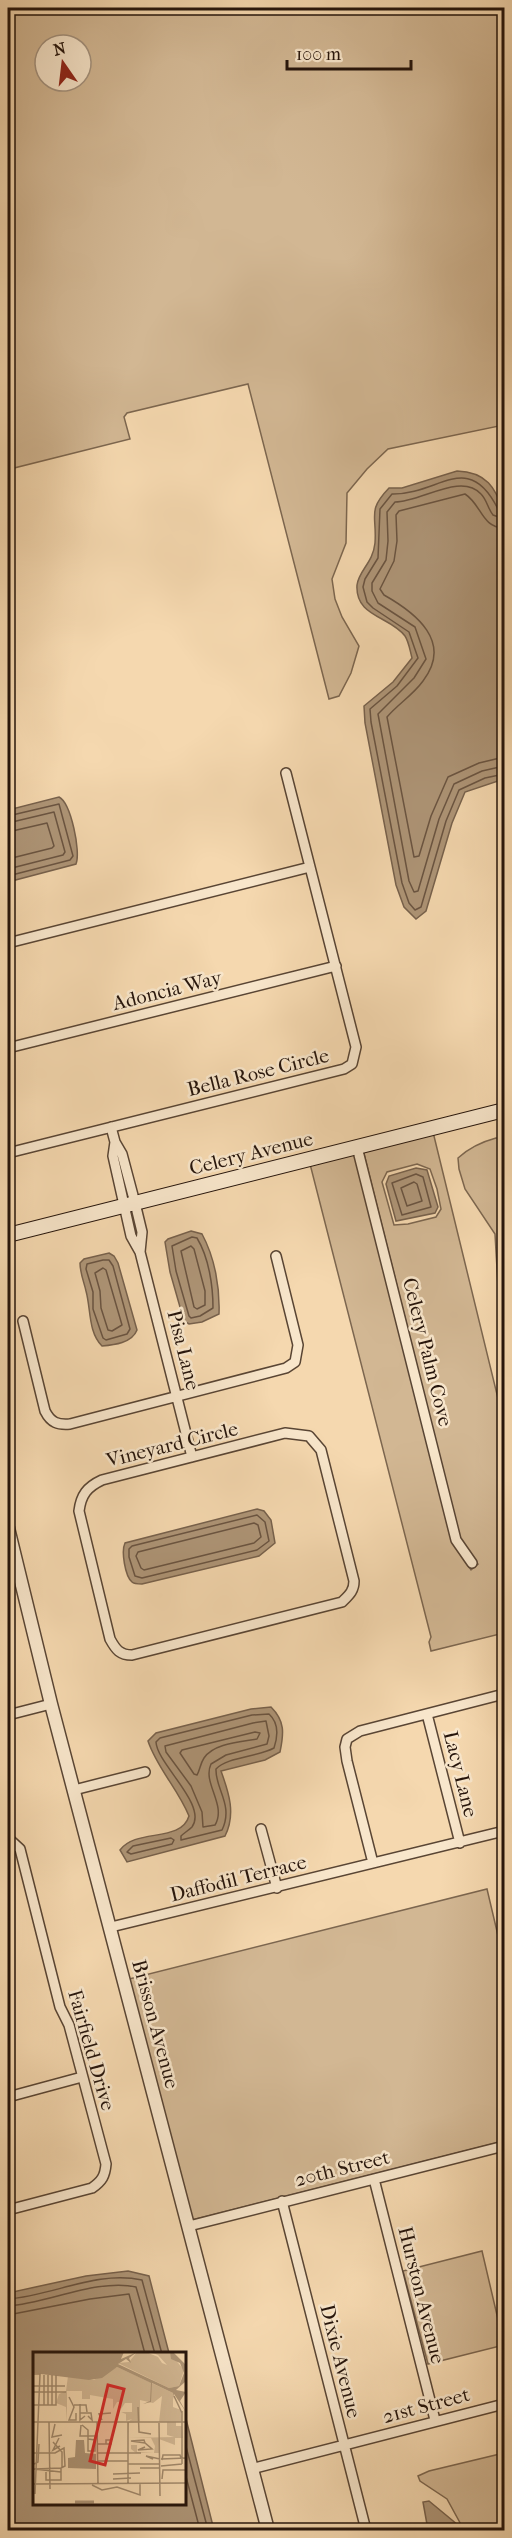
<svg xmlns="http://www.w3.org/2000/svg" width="512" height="2538" viewBox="0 0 512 2538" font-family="'IM FELL French Canon',serif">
  <rect width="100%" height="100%" fill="#f5d8af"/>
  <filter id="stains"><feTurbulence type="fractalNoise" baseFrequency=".00333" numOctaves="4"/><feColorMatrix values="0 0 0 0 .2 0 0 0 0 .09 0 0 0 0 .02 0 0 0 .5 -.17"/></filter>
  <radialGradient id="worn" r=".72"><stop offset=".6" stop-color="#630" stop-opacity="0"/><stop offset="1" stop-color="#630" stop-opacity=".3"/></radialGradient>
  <path fill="#d2b793" stroke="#7c664f" stroke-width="1.5" fill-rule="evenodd" d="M8 8H504V425L388 449 367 469 347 493 346 543 332 579 335 599 342 617 359 646 351 673 339 696 329 699 248 384 127 413 124 417 130 439 14 468 8 440ZM45 45H81V81H45Z
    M433 1132 504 1423V1633L431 1651 429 1642 431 1637 310 1164 354 1152 452 1541 471 1570 478 1564 460 1538 363 1150ZM417 1164 430 1169 437 1189 441 1209 436 1217 408 1224 394 1225 382 1182 387 1172Z
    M496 1138H504V1302L498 1286 495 1234 465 1189 459 1169 458 1158C470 1147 481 1142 496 1138Z
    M487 1889 504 1961V2141L192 2220 129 1979Z
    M482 2251 504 2345 428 2364 403 2271Z
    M504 2453V2530H464L447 2499 420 2481 418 2476 429 2471Z"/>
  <path fill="#ae9577" stroke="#77614c" stroke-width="1.5" d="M457 471C486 472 496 487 504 514V779L465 792 452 823 426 911 416 919 404 907 396 885 365 723 364 706 393 682 412 658C410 651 409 642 405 636 390 616 355 617 357 585 359 570 373 563 375 543 377 515 367 511 389 488H402Z
    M59 797C71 803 81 852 76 864L8 882V810Z
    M416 1168 427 1170 438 1207 435 1213 396 1221 386 1184 389 1176Z
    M191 1231 202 1234C215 1258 220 1288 219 1314L202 1322 189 1324 184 1321 170 1272 165 1242 168 1239Z
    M109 1253 114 1256 118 1263 137 1330C132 1343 114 1345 102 1346 88 1332 91 1309 86 1291 84 1282 80 1273 80 1263L84 1259Z
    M257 1509 264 1511 271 1520 275 1543 259 1556 142 1584C139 1584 134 1584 132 1582 125 1576 121 1551 125 1543Z
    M271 1707C285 1721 284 1733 280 1752L265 1760 221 1771C229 1793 236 1814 225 1836L127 1862 120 1850C136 1828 181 1843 189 1816 178 1789 157 1768 148 1741L156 1733 251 1709Z
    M128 2271 149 2276 169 2353 34 2354V2504H184L185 2415 214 2530H8V2293L86 2276Z
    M429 2501 464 2530H428L423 2502Z"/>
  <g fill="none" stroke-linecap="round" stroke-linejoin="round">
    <path stroke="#6a5441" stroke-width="1.5" d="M504 511 498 509C468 449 439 495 392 494L380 509 378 558 365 579 363 587 367 602 373 608 409 632 418 658 397 686 370 709 371 722 402 883 409 903 415 910 421 907 446 821 459 790 485 778 504 774
      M504 519 493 515C488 509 487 500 481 494 461 472 421 502 395 502L387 512 388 541 386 560 372 583V591L378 603 415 627 426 659 414 678 378 714 409 881 414 892 418 891 439 819 454 784 482 771 504 766
      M504 528C481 527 482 505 465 494L399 511 396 515 397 541 394 561 380 589 384 595C416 613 453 642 423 681 413 695 398 704 387 717L414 857 419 856 431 816 448 777 479 763 504 757
      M8 816 59 804 73 856 70 860 8 876
      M8 823 54 812 65 852 63 855 8 869
      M8 832 47 823 54 846 52 848 8 859
      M416 1174 423 1177 431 1207 402 1215 392 1183Z
      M414 1182 417 1184 422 1201 407 1206 401 1188Z
      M192 1237 197 1238C209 1258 213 1286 213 1308L200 1316 191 1318 189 1316 176 1271 172 1246Z
      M191 1246 194 1249 205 1291V1305L197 1309 194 1307 181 1251Z
      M103 1260H109L113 1266 130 1329 127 1334 106 1340 103 1338 93 1309V1292L86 1269 87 1264Z
      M103 1268 106 1270 122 1325 112 1331 108 1330 101 1308 100 1291 95 1273Z
      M257 1515 265 1522 269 1541 257 1550 142 1578 135 1576 129 1557V1549L132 1546Z
      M254 1523 258 1525 261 1537 254 1543 144 1570 141 1568 136 1556 138 1552Z
      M269 1714C279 1723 278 1736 274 1748 258 1757 227 1757 216 1769 215 1789 234 1805 222 1830L181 1840V1836C184 1833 189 1830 192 1827 208 1805 157 1764 156 1742L160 1738 252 1715Z
      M266 1721 269 1736 267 1744 226 1755 211 1764C202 1783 227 1805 215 1825L203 1827 202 1812 191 1786 166 1752 165 1746 253 1723Z
      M255 1732 260 1733 257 1739C241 1742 214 1743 204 1758 200 1764 200 1770 197 1775L194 1774 180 1753 182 1750Z
      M171 1838 174 1840 172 1844 131 1854 127 1852 133 1846Z
      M8 2299C52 2296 97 2270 142 2280L162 2354
      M8 2306C46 2304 98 2278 136 2287L155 2354
      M8 2315 90 2299 129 2294 145 2354
      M184 2439 208 2530
      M184 2469 200 2530"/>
    <defs>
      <path id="minor" d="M8 943 310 867
        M8 1048 336 966
        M111 1127 115 1142 122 1154 135 1203 142 1232 140 1252
        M115 1142 113 1156 131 1236 140 1252 192 1457
        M357 1147 456 1540 472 1563
        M8 1153 344 1069 352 1064 356 1047 286 773
        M23 1321 45 1411C51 1423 58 1425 70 1424L286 1368 295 1362 298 1345 276 1256
        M285 1433 309 1436 321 1450 354 1581C354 1591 349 1595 342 1602L132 1655C120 1655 116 1650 110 1639L79 1511C81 1495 87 1487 102 1480Z
        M427 1714 460 1843
        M8 1715 51 1704
        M74 1790 145 1772
        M261 1829 277 1888
        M8 1838 20 1849 60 2007 69 2025 106 2164C105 2176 102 2181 92 2188L8 2210
        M373 1863 347 1761 345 1747 347 1739 360 1731 500 1695 504 1696
        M111 1927 504 1831
        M8 2097 82 2077
        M374 2179 435 2420
        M282 2201 366 2530
        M189 2226 504 2146
        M251 2469 504 2404"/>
      <path id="tertiary" d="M8 1528 51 1704 268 2530"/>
      <path id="secondary" d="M8 1235 504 1110"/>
    </defs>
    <use href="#minor" stroke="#594534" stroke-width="12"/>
    <use href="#tertiary" stroke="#594534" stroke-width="15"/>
    <use href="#secondary" stroke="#25140b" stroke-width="16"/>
    <use href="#minor" stroke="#f8e6cb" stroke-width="9"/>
    <use href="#tertiary" stroke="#f8e6cb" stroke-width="12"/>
    <use href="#secondary" stroke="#f8e6cb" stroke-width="14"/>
  </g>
  <g text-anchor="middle" stroke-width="5" stroke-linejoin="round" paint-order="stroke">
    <g font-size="20" fill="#25140b" stroke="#f8e6cb">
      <text transform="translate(167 990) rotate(-14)" y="7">Adoncia Way</text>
      <text transform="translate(258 1072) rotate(-14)" y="7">Bella Rose Circle</text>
      <text transform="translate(251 1153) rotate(-14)" y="7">Celery Avenue</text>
      <text transform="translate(184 1350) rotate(76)" y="7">Pisa Lane</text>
      <text transform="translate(428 1352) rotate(76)" y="7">Celery Palm Cove</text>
      <text transform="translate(172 1444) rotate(-14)" y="7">Vineyard Circle</text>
      <text transform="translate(461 1774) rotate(76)" y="7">Lacy Lane</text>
      <text transform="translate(238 1878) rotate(-14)" y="7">Daffodil Terrace</text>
      <text transform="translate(156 2024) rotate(75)" y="7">Brisson Avenue</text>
      <text transform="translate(92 2050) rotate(74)" y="7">Fairfield Drive</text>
      <text transform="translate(342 2168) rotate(-14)" y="7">20th Street</text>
      <text transform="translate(422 2295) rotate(76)" y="7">Hurston Avenue</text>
      <text transform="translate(341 2361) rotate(76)" y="7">Dixie Avenue</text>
      <text transform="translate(426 2405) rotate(-15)" y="7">21st Street</text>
    </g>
  </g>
  <g transform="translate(33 2352)">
    <rect width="153" height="153" fill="#f5d8af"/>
    <path d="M104 0H113L125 5 129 11 134 13 125 3 117 0H136L151 18 146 34 136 36 85 11 96 10ZM84 15 140 41V55L148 58 149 70H143V74H149L150 86H142V93L126 87V101H103L98 97V93H104V100L121 101 122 94 118 86H95L141 85 134 83V70H126L129 44 120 51 107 48V70L96 71 95 83V70L99 67 93 69V62L88 60H99V51H92L88 57 87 50H84L80 57V47L57 43V47H49V39H34V70L33 55 23 51 26 42 33 39 35 24 61 28Z" fill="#d2b793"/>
    <path d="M0 0H91L88 7 104 0 96 6 98 11 93 7 85 12 136 36 146 34 151 21 147 11 138 7 137 0H140L153 13 152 30 143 38 153 40 147 49 153 60 141 42V47L140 41 119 31 118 50 110 52 117 49 118 31 84 15 69 26 56 28 0 21ZM43 88H51L52 101 63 102V117L35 116V106L42 105Z" fill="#ae9577"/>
    <path fill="none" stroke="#ae9577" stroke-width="3" d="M42 150H61"/>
    <path fill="none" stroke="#a28a6d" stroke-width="1.5" d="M0 22H7L2 142M11 23V53M15 23V53M0 34H32M0 40H33M141 44 149 61M36 45 41 55 36 68H43V61M47 52V68L52 64M0 53H23V23M19 53V23M41 53H53L54 60M105 55 106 80 118 82M47 61H58L59 68 55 64M69 68 66 62 78 61M0 70H153M16 70 17 137M64 70 65 132M95 70V132M126 71 127 144M22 72 19 85 29 83M48 73 47 84H64M49 73 55 78V99H62V88L55 87M26 86 20 98 27 94M20 90 29 100V115M64 92H78V88H73V92M112 95 105 98 119 97 112 91 98 89 111 88 112 91M0 101H22L31 96 32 114 28 116M64 101H108M120 107 113 104 127 107M128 107 153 106M129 108 130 103H147L148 106M65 109H95M1 112 5 110 6 92M95 112H127M149 112V59M128 114 149 112M107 116H127M1 117 28 120M2 117 28 116M13 120V128H28V116M80 122 107 121M80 127 98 126M129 127 130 118H153M0 132 153 131M59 133 69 138 84 135 107 143V132"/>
    <path fill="#d62828" fill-opacity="0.15" stroke="#d62828" stroke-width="3" d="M75 33 91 37 72 113 57 109Z"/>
    <rect width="153" height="153" fill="none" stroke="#25140b" stroke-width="3"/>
  </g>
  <rect width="512" height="2538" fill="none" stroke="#f5d8af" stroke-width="30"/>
  <rect x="9" y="9" width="494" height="2520" fill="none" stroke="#25140b" stroke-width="3"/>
  <rect x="15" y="15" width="482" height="2508" fill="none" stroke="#25140b" stroke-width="1.5"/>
  <g transform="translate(63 63) rotate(346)"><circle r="28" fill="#f8e6cb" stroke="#a4927e" stroke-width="1.5"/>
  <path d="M0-4.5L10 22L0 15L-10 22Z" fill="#8f2418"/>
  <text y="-9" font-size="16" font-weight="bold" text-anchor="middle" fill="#25140b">N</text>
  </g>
  <path d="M287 60v9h124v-9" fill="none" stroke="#25140b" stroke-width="3"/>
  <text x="296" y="60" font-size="18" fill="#25140b" stroke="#f8e6cb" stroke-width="4.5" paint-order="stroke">100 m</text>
  <rect width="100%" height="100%" filter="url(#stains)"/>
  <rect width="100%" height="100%" fill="url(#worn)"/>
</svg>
